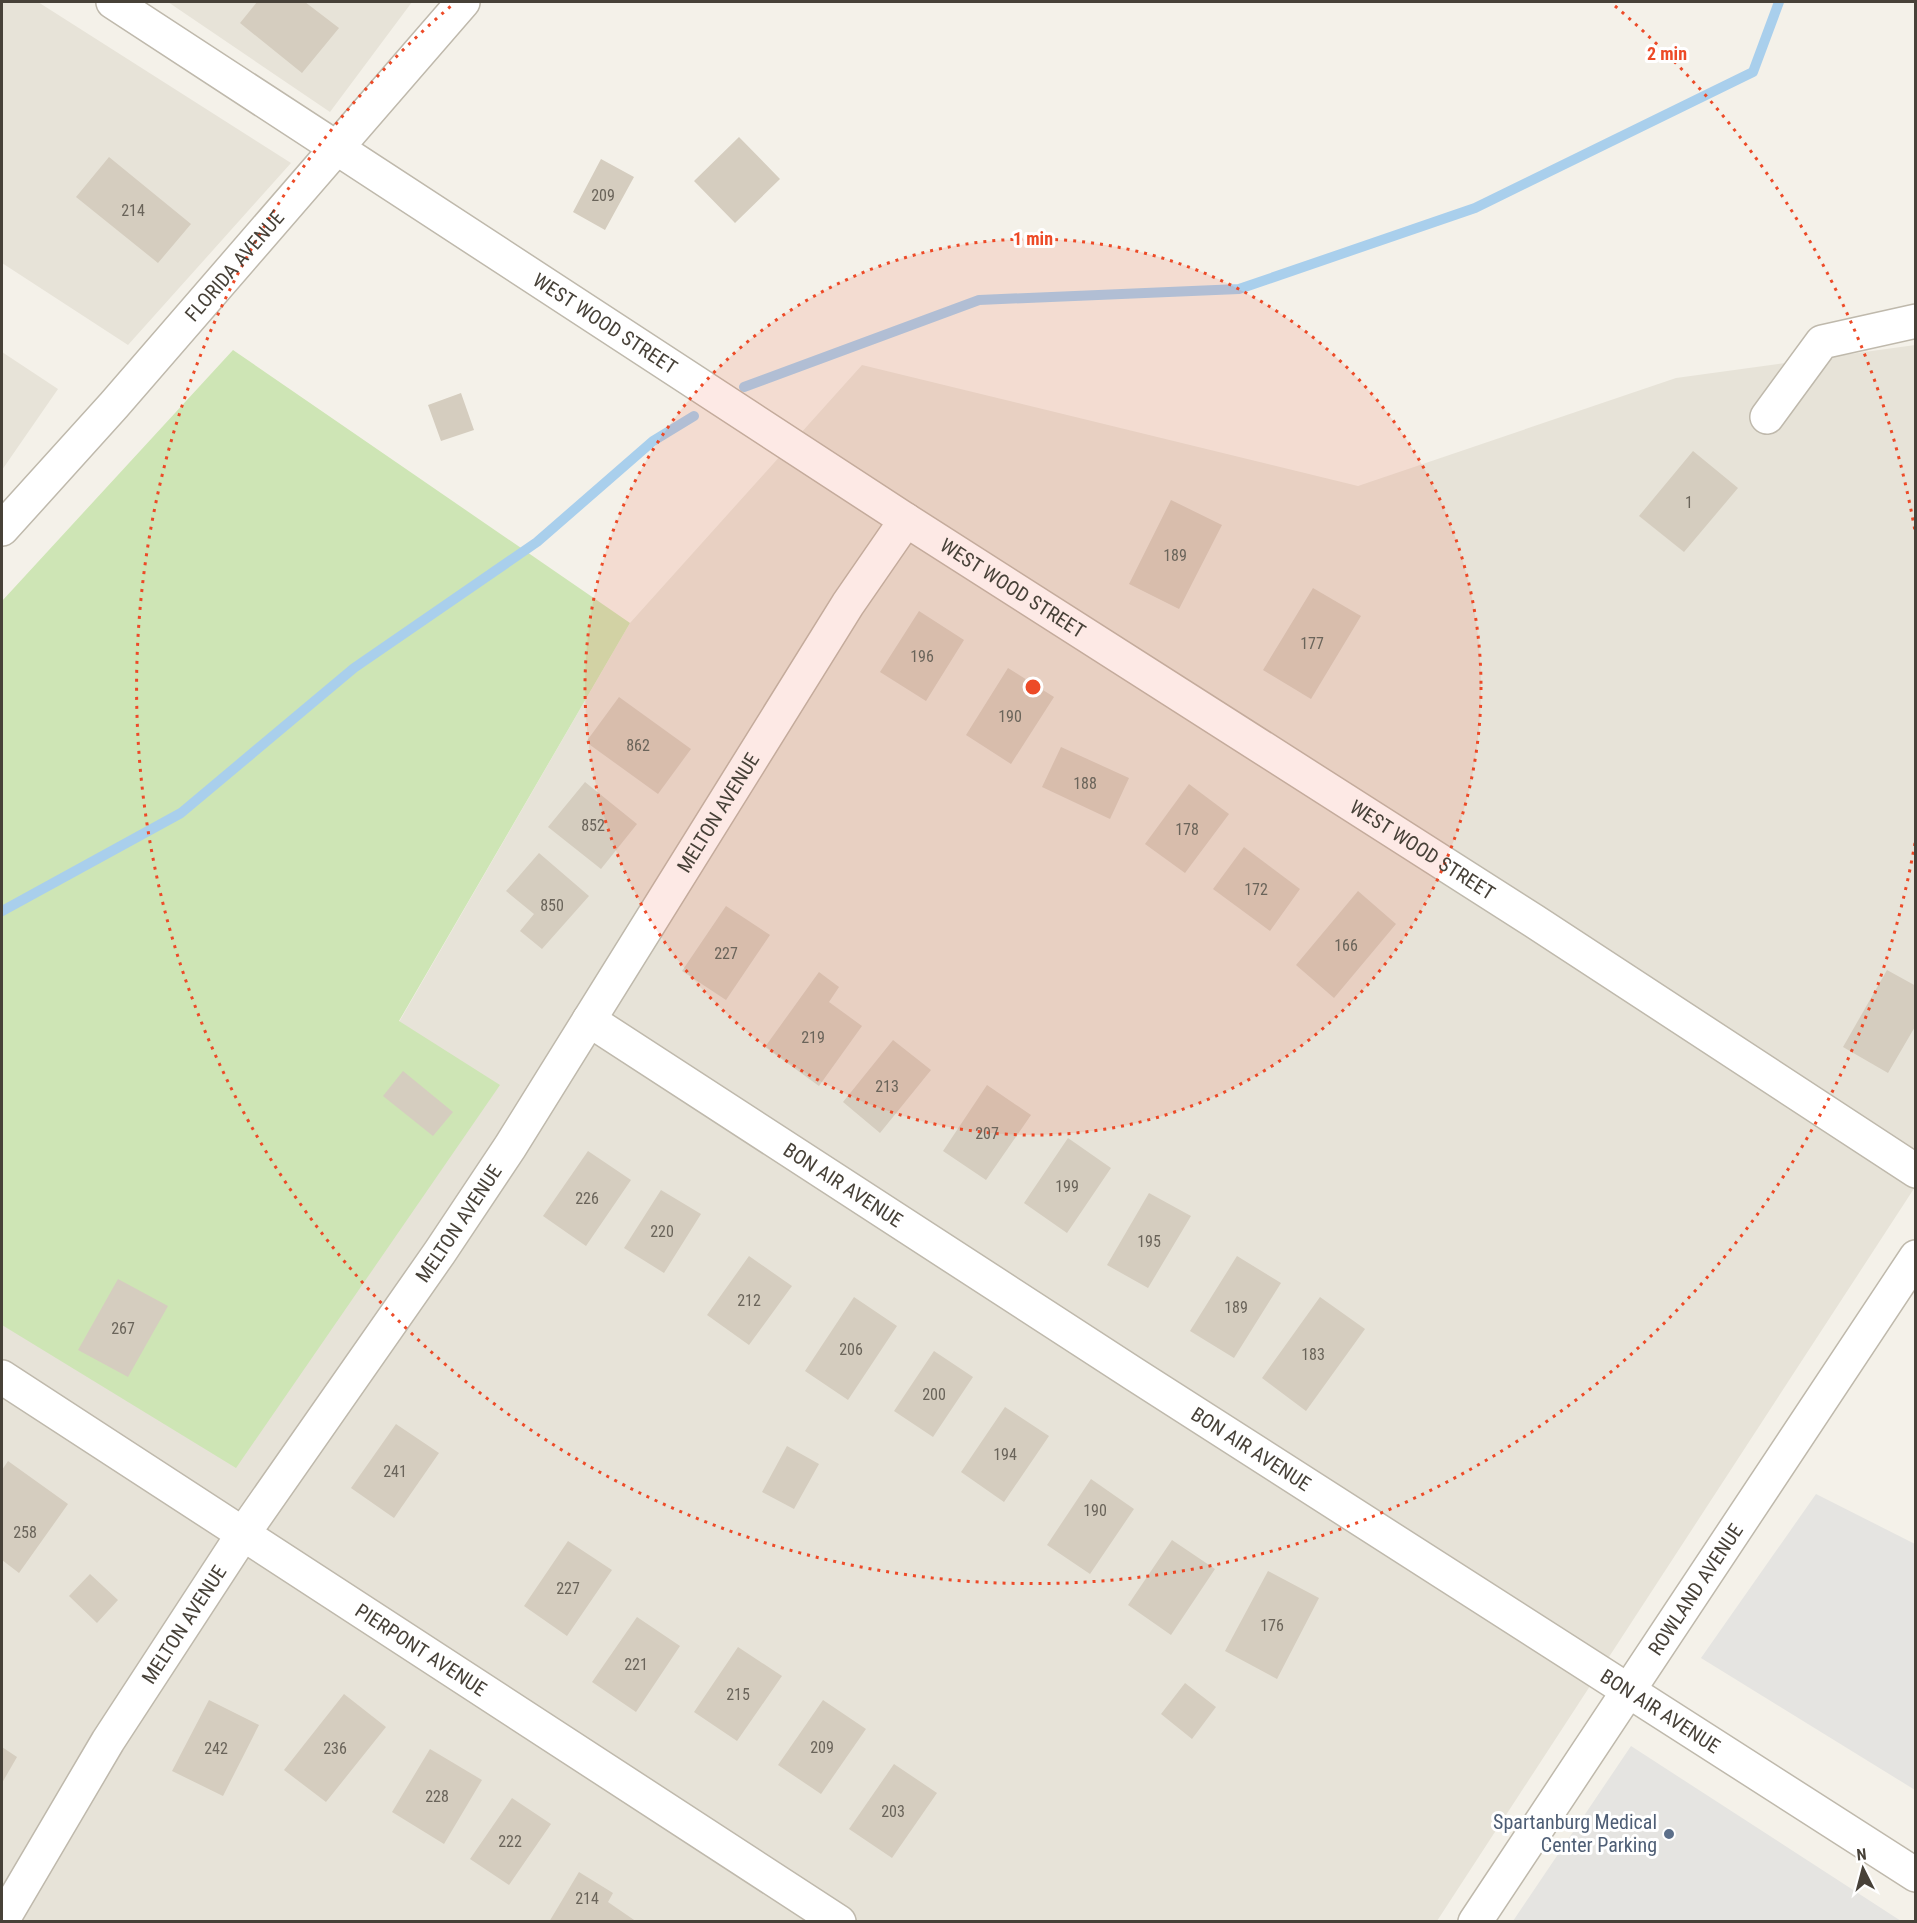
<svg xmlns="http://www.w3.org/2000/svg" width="1917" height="1923" viewBox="0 0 1917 1923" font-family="'Roboto Condensed',sans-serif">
  <rect width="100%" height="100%" fill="#f4f1e9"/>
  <path fill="#e7e3d8" d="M2 2H38L291 163 128 345 2 263Z
    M168 2H412L330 112Z
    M1915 345V1187L1437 1921H2V1130L399 1022 630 623 862 365 1358 486 1676 378Z
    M2 352 58 389 2 470Z"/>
  <path fill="#cee5b5" d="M233 350 630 623 399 1021 500 1085 236 1468 2 1325V601Z"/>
  <path fill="#e5e4e1" d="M1816 1494 1915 1544V1790L1701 1658Z
    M1631 1746 1901 1921H1513Z"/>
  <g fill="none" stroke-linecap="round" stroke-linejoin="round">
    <path stroke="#a9cfec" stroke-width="10" d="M744 387 979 300 1239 289 1475 208 1753 72 1779 2
      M2 911 181 813 354 668 537 542 653 441 694 416"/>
  </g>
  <path fill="#d5cdbf" d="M257 2H305L339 28 302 73 240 23Z
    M739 137 780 179 735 223 694 181Z
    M109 157 191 224 158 263 76 197Z
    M601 159 634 177 605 230 573 212Z
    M461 393 474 430 441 441 428 405Z
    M1693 451 1738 488 1684 552 1639 516Z
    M1171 500 1222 525 1179 609 1129 584Z
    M1313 588 1361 616 1311 699 1263 670Z
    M919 611 964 640 926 701 880 672Z
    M1008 668 1054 697 1011 764 966 735Z
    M619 697 691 749 658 794 586 742Z
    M1061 747 1129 778 1110 819 1042 787Z
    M585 782 637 824 601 869 548 827Z
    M1189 784 1229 814 1185 873 1145 844Z
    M1244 847 1300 889 1270 931 1213 889Z
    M539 853 589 896 542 949 520 931 534 914 506 891Z
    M1358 891 1396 924 1334 998 1296 965Z
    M726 906 770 935 726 1000 682 971Z
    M1887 970 1916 986V1025L1888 1073 1843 1047Z
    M819 972 839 987 829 1002 862 1026 819 1086 765 1047Z
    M893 1040 931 1070 880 1133 843 1102Z
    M403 1071 453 1112 433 1136 383 1096Z
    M987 1085 1031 1115 986 1180 943 1151Z
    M1068 1138 1111 1168 1067 1233 1024 1203Z
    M588 1151 631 1180 586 1246 543 1216Z
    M661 1190 701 1214 664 1273 624 1248Z
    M1149 1193 1191 1216 1148 1288 1107 1265Z
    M749 1256 792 1286 749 1345 707 1315Z
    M1237 1256 1281 1283 1234 1358 1190 1331Z
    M118 1279 168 1306 128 1377 78 1350Z
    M854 1297 897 1326 848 1400 805 1371Z
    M1320 1297 1365 1329 1306 1411 1262 1378Z
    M934 1351 973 1377 933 1437 894 1411Z
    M1005 1407 1049 1436 1004 1502 961 1472Z
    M396 1424 439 1453 394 1518 351 1488Z
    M787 1446 819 1464 794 1509 762 1492Z
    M8 1461 68 1504 19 1573 2 1560V1470Z
    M1091 1479 1134 1509 1090 1574 1047 1545Z
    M1172 1540 1215 1569 1171 1635 1128 1605Z
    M568 1541 612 1570 567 1636 524 1606Z
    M1268 1571 1319 1598 1277 1679 1225 1651Z
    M90 1574 118 1600 97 1623 69 1596Z
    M637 1617 680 1646 636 1712 592 1682Z
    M738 1647 782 1676 737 1741 694 1712Z
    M1185 1683 1216 1707 1192 1739 1161 1714Z
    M344 1694 386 1727 326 1802 284 1770Z
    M209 1700 259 1725 223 1796 172 1771Z
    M823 1700 866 1729 821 1794 778 1765Z
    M2 1747 17 1757 2 1783Z
    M430 1749 482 1780 444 1844 392 1812Z
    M894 1764 937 1793 892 1858 849 1829Z
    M512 1798 551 1824 509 1885 470 1859Z
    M579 1872 613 1893 608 1902 637 1922H549Z"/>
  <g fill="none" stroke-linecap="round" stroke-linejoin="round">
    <defs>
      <g id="minor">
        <path id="s1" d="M113 2 906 520 1534 921 1916 1171"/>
        <path d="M1767 417 1822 342 1916 321"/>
        <path id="s2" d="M2 529 114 405 463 2"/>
        <path id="s3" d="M589 1020 1134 1374 1916 1875"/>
        <path id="s4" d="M2 1377 839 1922"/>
        <path id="s5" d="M2 1921 108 1741 243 1534 440 1252 510 1147 848 604 906 520"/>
        <path id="s6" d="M1475 1922 1916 1257"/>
      </g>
    </defs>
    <use href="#minor" stroke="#bfb9ac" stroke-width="36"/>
    <use href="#minor" stroke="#fff" stroke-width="33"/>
  </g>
  <circle cx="1033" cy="687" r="448" fill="#ed4a27" fill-opacity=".12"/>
  <g fill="none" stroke="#ed4a27" stroke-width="3" stroke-dasharray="3 6">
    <circle cx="1033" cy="687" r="448"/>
    <path d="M1915 843A896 896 0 1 1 451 6M1615 6A896 896 0 0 1 1915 531"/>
  </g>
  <circle fill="#5c6f8a" stroke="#fff" stroke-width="2" cx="1669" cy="1834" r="6"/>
  <g text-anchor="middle" stroke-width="6" stroke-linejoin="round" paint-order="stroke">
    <g font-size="16" fill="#6a645a">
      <text x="603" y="201">209</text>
      <text x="133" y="216">214</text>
      <text x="1689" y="508">1</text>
      <text x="1175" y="561">189</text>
      <text x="1312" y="649">177</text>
      <text x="922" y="662">196</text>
      <text x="1010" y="722">190</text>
      <text x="638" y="751">862</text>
      <text x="1085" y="789">188</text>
      <text x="593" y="831">852</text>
      <text x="1187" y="835">178</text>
      <text x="1256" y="895">172</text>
      <text x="552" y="911">850</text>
      <text x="1346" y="951">166</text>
      <text x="726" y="959">227</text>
      <text x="813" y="1043">219</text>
      <text x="887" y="1092">213</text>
      <text x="987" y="1139">207</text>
      <text x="1067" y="1192">199</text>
      <text x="587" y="1204">226</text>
      <text x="662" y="1237">220</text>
      <text x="1149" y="1247">195</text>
      <text x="749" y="1306">212</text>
      <text x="1236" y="1313">189</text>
      <text x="123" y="1334">267</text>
      <text x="851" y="1355">206</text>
      <text x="1313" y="1360">183</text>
      <text x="934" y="1400">200</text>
      <text x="1005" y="1460">194</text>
      <text x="395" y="1477">241</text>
      <text x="1095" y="1516">190</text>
      <text x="25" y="1538">258</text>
      <text x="568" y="1594">227</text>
      <text x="1272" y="1631">176</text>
      <text x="636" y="1670">221</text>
      <text x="738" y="1700">215</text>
      <text x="822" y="1753">209</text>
      <text x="216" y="1754">242</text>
      <text x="335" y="1754">236</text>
      <text x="437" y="1802">228</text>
      <text x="893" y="1817">203</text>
      <text x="510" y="1847">222</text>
      <text x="587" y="1904">214</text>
    </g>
    <g font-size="20" fill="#474138" stroke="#fff">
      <text dy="7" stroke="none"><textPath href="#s2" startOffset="351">FLORIDA AVENUE</textPath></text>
      <text dy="7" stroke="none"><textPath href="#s1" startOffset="588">WEST WOOD STREET</textPath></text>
      <text dy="7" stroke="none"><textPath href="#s1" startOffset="1074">WEST WOOD STREET</textPath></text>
      <text dy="7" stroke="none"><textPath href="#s5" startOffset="1320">MELTON AVENUE</textPath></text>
      <text dy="7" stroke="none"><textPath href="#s1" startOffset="1560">WEST WOOD STREET</textPath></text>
      <text dy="7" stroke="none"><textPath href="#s3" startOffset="303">BON AIR AVENUE</textPath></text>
      <text dy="7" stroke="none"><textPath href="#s5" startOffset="834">MELTON AVENUE</textPath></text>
      <text dy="7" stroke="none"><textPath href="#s3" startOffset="789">BON AIR AVENUE</textPath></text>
      <text dy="7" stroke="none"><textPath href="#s6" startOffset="399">ROWLAND AVENUE</textPath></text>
      <text dy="7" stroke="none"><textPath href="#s5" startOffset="348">MELTON AVENUE</textPath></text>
      <text dy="7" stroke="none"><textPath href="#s4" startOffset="500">PIERPONT AVENUE</textPath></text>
      <text dy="7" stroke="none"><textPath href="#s3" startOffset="1275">BON AIR AVENUE</textPath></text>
    </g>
    <g font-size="20" fill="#4e5e75" stroke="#fff" text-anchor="end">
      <text x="1657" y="1829">Spartanburg Medical<tspan x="1657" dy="23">Center Parking</tspan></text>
    </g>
  </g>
  <circle cx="1033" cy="687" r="9" fill="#ed4a27" stroke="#fff" stroke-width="3"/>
  <g font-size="18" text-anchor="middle" font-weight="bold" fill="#ed4a27" stroke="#fff" stroke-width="6" stroke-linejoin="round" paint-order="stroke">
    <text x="1667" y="60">2 min</text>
    <text x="1033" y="245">1 min</text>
  </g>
  <rect width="1917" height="1923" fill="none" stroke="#474138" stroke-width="6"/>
  <g transform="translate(1863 1869) rotate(354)" stroke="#ffffff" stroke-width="4.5" paint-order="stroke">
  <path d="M0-4.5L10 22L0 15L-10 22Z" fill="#474138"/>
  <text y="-9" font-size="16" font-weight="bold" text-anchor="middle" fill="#474138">N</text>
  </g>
</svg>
